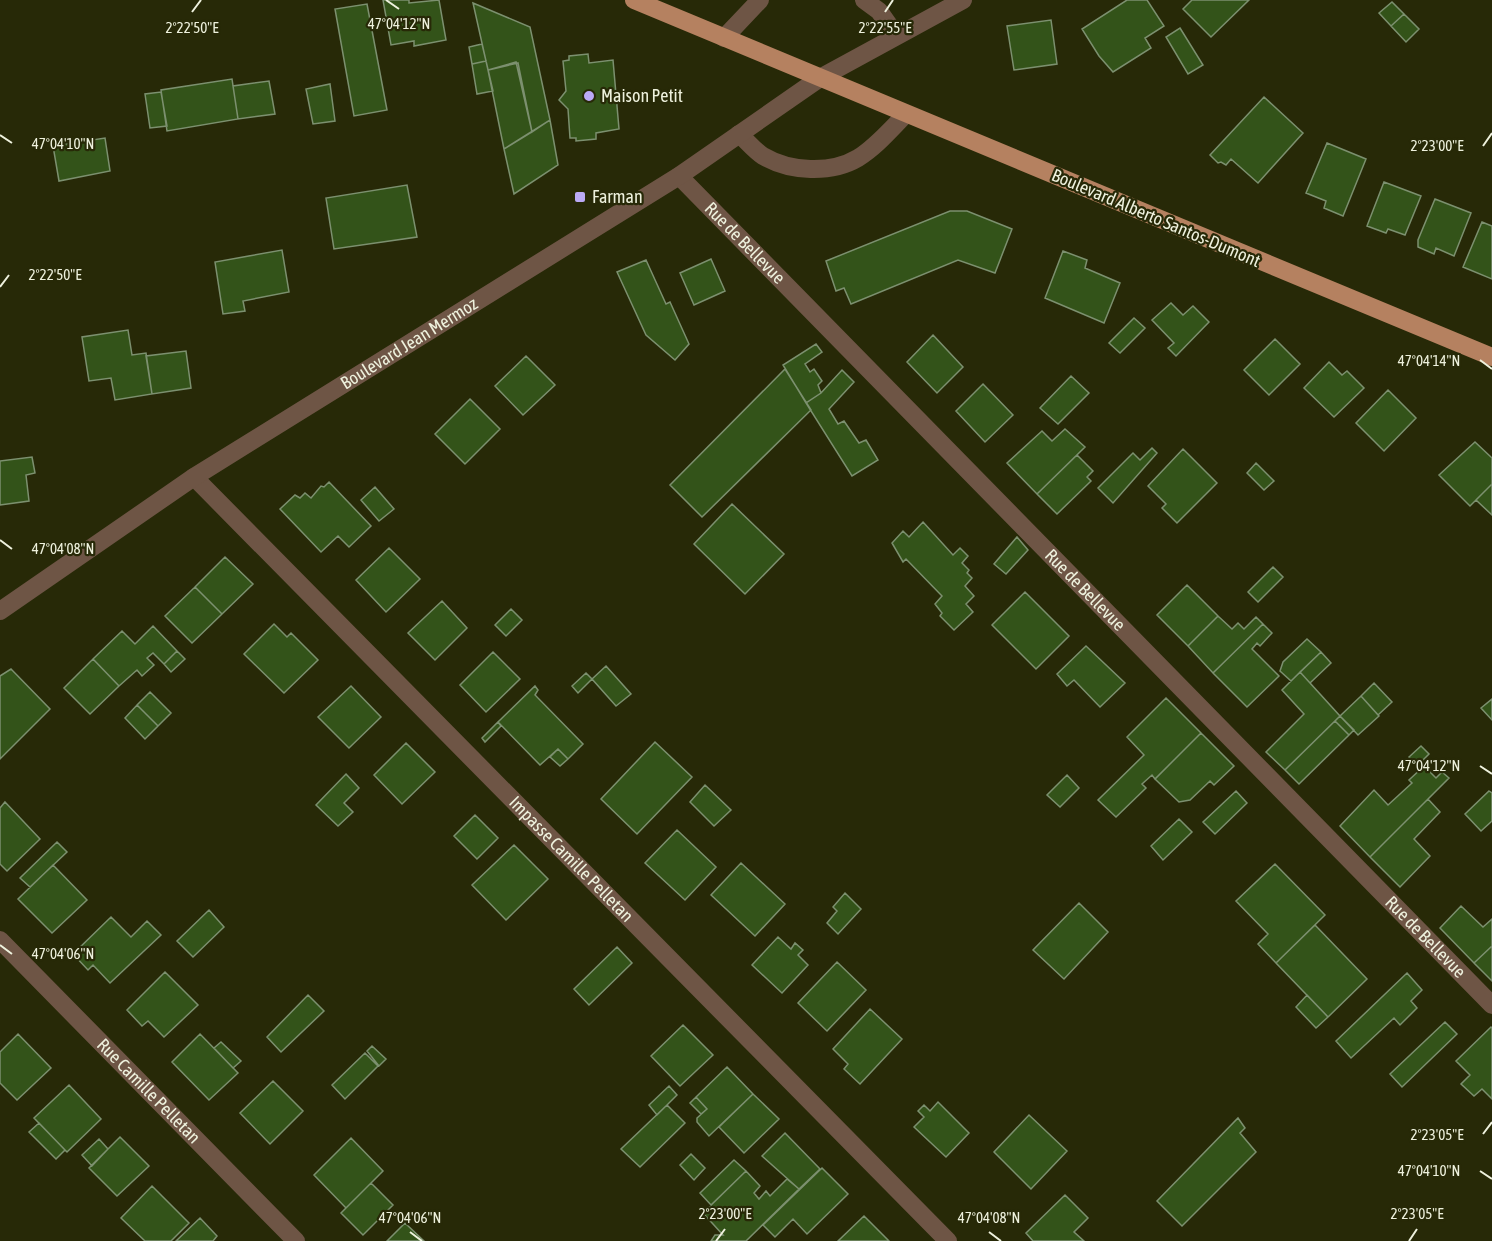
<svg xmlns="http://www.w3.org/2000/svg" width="1492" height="1241" viewBox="0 0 1492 1241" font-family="'Asap Condensed',sans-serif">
  <rect width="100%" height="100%" fill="#272907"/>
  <path fill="#335319" stroke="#7c906f" stroke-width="1.5" d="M383 0H409V3L439 0 446 40 414 46V41L391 45Z
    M1127 0H1147L1164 26 1145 38 1151 48 1113 72 1099 56 1082 29Z
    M1192 0H1249L1211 37 1183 9Z
    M1392 2 1404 14 1391 26 1379 13Z
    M473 3 530 27 550 120 532 132 518 63 488 70Z
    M367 4 387 110 354 116 335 9Z
    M1404 14 1419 29 1406 42 1391 26Z
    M1051 20 1057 64 1014 70 1007 26Z
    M1180 28 1203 65 1188 74 1166 37Z
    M482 44 486 61 472 64 469 47Z
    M588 54 589 63 613 60 619 129 596 133V139L576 141V138H570L568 109 559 100 566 91 563 61 569 60V56Z
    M486 61 493 91 477 94 472 64Z
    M516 62 532 132 504 149 488 70Z
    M232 79 238 119 167 131 161 90Z
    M269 81 275 114 238 119 233 86Z
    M330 84 335 121 313 124 306 89Z
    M161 92 167 126 150 128 145 94Z
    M1264 97 1303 133 1258 183 1231 159 1226 165 1221 162 1218 163 1210 155Z
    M550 120 558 165 514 194 504 149Z
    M105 138 110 171 59 181 53 146Z
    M1327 143 1366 159 1343 216 1324 208 1326 201 1306 193Z
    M1384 182 1421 196 1405 235 1388 229 1386 233 1367 226Z
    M407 185 417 237 334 249 326 198Z
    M1435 199 1471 213 1454 256 1436 248 1434 254 1418 247V240Z
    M950 211H967L1012 229 995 273 958 260 851 304 844 288 836 291 826 261Z
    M1482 222 1492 226V279L1463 267Z
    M282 250 289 292 243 301 245 311 223 314 215 262Z
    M1063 251 1087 260 1085 268 1120 283 1104 323 1045 298Z
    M711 259 725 291 694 305 680 273Z
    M646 260 666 304 670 302 689 344 675 360 646 335 617 272Z
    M1171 303 1183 315 1193 306 1209 322 1176 356 1168 348 1174 343 1152 320Z
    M1134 318 1145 328 1120 353 1109 343Z
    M128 330 132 355 146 353 152 394 115 400 111 378 89 381 82 337Z
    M933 335 963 367 937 393 907 362Z
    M1275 339 1300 364 1269 395 1244 370Z
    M816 344 822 352 805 364 810 372 814 369 822 381 818 385 821 393 806 403 783 365Z
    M186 351 191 388 152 394 146 356Z
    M526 356 555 385 523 415 495 386Z
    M1329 362 1342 375 1347 371 1364 388 1334 417 1304 388Z
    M785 369 811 410 702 517 670 485Z
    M842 370 854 382 829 409 838 424 844 421 859 443 866 440 878 460 852 476 806 403 821 393Z
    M1071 376 1089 393 1058 424 1040 408Z
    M983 384 1013 415 985 442 956 411Z
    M1388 390 1416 418 1384 451 1356 423Z
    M470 399 500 429 465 464 435 434Z
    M1065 429 1085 447 1037 494 1007 463 1042 431 1052 441Z
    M1475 442 1492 458V484L1470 506 1439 475Z
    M1152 448 1157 453 1113 503 1098 488 1133 453 1140 460Z
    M1183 449 1217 483 1177 523 1162 508 1166 504 1148 486Z
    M1077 455 1093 471 1087 477 1091 481 1057 514 1037 494Z
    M32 457 35 473 26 475 29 501 0 505V461Z
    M1256 463 1274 481 1264 490 1247 473Z
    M329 482 371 526 349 547 338 536 321 552 280 509 295 495 300 498 305 493 311 498 321 486 324 487Z
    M1492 484V515L1476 500Z
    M375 487 394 509 379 521 361 500Z
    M732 504 784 554 745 594 694 544Z
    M923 522 953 555 960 548 968 556 962 563 969 570 967 573 972 578 965 586 974 596 966 604 973 612 954 630 940 616 942 613 935 604 942 596 906 559 903 562 892 543 903 531 909 537Z
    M1017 537 1028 550 1006 574 994 564Z
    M389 548 420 579 386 612 356 580Z
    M225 557 253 584 222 614 195 587Z
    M1273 567 1283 577 1258 602 1248 592Z
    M1187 585 1218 616 1188 646 1157 615Z
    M195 587 222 614 192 643 165 616Z
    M1025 592 1069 636 1036 669 992 625Z
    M442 601 467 628 435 660 408 633Z
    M511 609 522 620 506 636 495 625Z
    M1218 616 1232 629 1238 623 1244 629 1256 617 1263 624 1213 673 1188 646Z
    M274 624 287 637 291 633 318 660 284 693 244 654Z
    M1263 624 1272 633 1260 646 1257 643 1252 649 1279 676 1247 707 1213 673Z
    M153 626 177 651 164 664 153 653 147 658 154 665 142 676 137 670 119 686 93 659 122 631 135 644Z
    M1307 639 1321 652 1291 681 1280 671 1283 662Z
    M1086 646 1125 683 1100 707 1074 680 1067 686 1057 674Z
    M177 651 185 659 171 672 164 664Z
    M493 652 520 679 486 712 460 685Z
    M1321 652 1331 663 1310 683 1300 672Z
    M93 659 119 686 90 714 64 688Z
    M606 666 631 694 616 706 592 679Z
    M11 669 50 709 0 759V676Z
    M1300 672 1340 716 1285 770 1266 752 1304 714 1282 690Z
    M586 673 592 679 578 693 572 686Z
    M1374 683 1392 702 1378 715 1361 696Z
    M351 686 381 717 349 748 318 717Z
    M535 686 538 690 535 695 583 744 568 759 558 749 540 765 498 722Z
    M150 692 171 713 158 726 137 705Z
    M1361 696 1379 716 1358 735 1340 716Z
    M1166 698 1201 733 1155 779 1152 775 1142 784 1146 788 1116 817 1098 800 1144 755 1127 737Z
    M1492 699V720L1481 708Z
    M137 705 158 726 145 739 125 718Z
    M1340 716 1354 730 1349 735 1335 721Z
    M1335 721 1349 735 1299 784 1285 770Z
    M498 722 501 726 485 742 482 738Z
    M1201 733 1234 766 1214 785 1210 781 1190 800 1179 802 1155 779Z
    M655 742 692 777 637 834 601 799Z
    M406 743 435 772 402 804 374 775Z
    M1421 746 1429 754 1417 766 1409 757Z
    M558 749 568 759 560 766 550 757Z
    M1424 766 1436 778 1442 772 1449 778 1370 857 1340 826 1374 790 1388 805 1412 783 1409 780Z
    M346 774 359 788 344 803 353 812 338 826 316 805Z
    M1067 775 1079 788 1060 807 1047 795Z
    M705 785 731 810 714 826 690 802Z
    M1236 791 1247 803 1215 834 1203 822Z
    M1489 791 1492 793V821L1481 831 1465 814Z
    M1428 799 1440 812 1414 839 1430 856 1400 887 1370 857Z
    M5 802 40 839 7 871 0 864V808Z
    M475 815 498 838 477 859 454 836Z
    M1179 819 1192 832 1163 860 1151 846Z
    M677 830 716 867 685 900 645 863Z
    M57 842 67 852 30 887 20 878Z
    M514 845 548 879 506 920 472 885Z
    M741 863 785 904 755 936 711 895Z
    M1275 864 1325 915 1276 963 1258 944 1268 934 1236 901Z
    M53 865 87 900 52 933 18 899Z
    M845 893 861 909 838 934 827 923 837 911 833 907Z
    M1079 903 1108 932 1064 979 1033 950Z
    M1461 906 1483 927 1492 919V946L1474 963 1440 928Z
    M209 910 224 927 193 957 177 941Z
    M111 917 131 937 147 921 161 935 110 983 93 965 88 970 73 954Z
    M1315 925 1367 979 1328 1017 1276 963Z
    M778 937 791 949 795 943 803 950 798 955 808 965 782 993 752 965Z
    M1492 946V981L1474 963Z
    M617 947 632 963 589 1005 574 989Z
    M837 962 866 990 827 1031 798 1003Z
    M165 972 198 1005 164 1037 148 1021 142 1026 127 1010Z
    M1407 973 1422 990 1411 1001 1417 1008 1400 1025 1394 1018 1351 1058 1336 1041Z
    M308 995 324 1011 281 1052 267 1037Z
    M1307 995 1328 1017 1316 1028 1296 1007Z
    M870 1009 902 1039 860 1084 844 1069 848 1064 833 1049Z
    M1445 1022 1457 1034 1402 1087 1390 1074Z
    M683 1025 713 1055 680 1086 651 1056Z
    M1491 1027 1492 1028V1099L1482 1089 1474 1096 1461 1084 1470 1075 1456 1061Z
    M18 1034 51 1068 17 1100 0 1083V1052Z
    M200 1034 238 1073 209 1100 172 1062Z
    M221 1042 241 1061 233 1068 214 1048Z
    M372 1046 386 1059 379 1066 367 1051Z
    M365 1053 378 1066 345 1099 332 1085Z
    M727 1067 753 1094 709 1136 697 1122V1118L707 1109 696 1097Z
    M273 1081 303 1111 270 1144 240 1113Z
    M69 1085 101 1119 67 1152 34 1118Z
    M669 1086 677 1095 657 1115 649 1105Z
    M753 1094 779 1119 744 1153 719 1127Z
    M696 1097 707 1109 701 1114 690 1103Z
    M938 1102 969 1133 946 1157 914 1127 924 1117 918 1111 924 1105 930 1111Z
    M667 1105 685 1123 640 1167 621 1149Z
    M1029 1115 1067 1151 1031 1189 994 1152Z
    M1238 1118 1245 1128 1240 1133 1256 1152 1182 1226 1157 1201Z
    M39 1123 65 1150 56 1159 29 1132Z
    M785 1133 820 1169 799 1189 762 1156Z
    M120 1137 149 1166 117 1196 89 1168Z
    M351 1138 383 1171 346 1208 314 1175Z
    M99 1139 108 1149 92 1166 82 1155Z
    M691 1154 705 1168 694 1180 680 1165Z
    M734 1160 746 1171 711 1205 700 1193Z
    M822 1168 848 1194 807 1234 793 1219 775 1237 763 1225Z
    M746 1171 760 1186 754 1193 759 1199 766 1191 770 1196 787 1179 799 1189 746 1241H711L715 1235H723L703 1213Z
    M371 1183 393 1205 363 1235 341 1213Z
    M152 1186 189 1223 171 1241H145L121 1218Z
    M1065 1195 1088 1218 1074 1232 1084 1241H1033L1026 1233Z
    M864 1216 889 1241H838Z
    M200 1218 217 1236 213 1241H176Z
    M405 1223 424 1241H387Z"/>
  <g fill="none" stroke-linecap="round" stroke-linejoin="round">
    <g stroke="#6e5545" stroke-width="18">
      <path d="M864 0 879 11 896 35"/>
      <path d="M724 38 760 0"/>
      <path d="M739 134C747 141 754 150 763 156 790 172 831 174 858 158 876 147 891 129 906 114"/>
      <path id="s1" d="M679 176 1492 1005"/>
      <path id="s2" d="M194 477 948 1241"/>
      <path id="s3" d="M0 611 194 477 679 176 820 78 963 0"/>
      <path id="s4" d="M0 940 296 1241"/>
    </g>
    <path stroke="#b58160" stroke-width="18" d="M634 0 1492 357"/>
  </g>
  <path fill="none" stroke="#eef1dd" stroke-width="2" d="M386 0 399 9M192 12 201 0M885 12 893 0M0 135 12 143M1483 146 1492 133M0 287 9 275M1480 360 1492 369M0 540 12 549M1480 766 1492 774M0 945 12 954M1483 1134 1492 1122M1480 1171 1492 1179M410 1232 422 1241M989 1232 1001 1241M716 1241 725 1229M1409 1241 1417 1229"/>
  <g fill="#bbaaf6" stroke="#272907" stroke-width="2">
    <circle cx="589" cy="96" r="6"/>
    <rect x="574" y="191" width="12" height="12" rx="3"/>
  </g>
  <g text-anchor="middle" stroke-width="4.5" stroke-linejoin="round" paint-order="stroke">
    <g font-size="18" fill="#eef1dd" stroke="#272907" text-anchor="start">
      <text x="601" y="102">Maison Petit</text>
      <text x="592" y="203">Farman</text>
    </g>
    <g font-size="18" fill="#eef1dd" stroke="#272907">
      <text transform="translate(1156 218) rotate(23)" y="6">Boulevard Alberto Santos-Dumont</text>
      <text dy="6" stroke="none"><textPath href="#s1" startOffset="94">Rue de Bellevue</textPath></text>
      <text dy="6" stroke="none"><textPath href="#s3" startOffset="489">Boulevard Jean Mermoz</textPath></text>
      <text dy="6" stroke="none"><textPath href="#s1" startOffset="580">Rue de Bellevue</textPath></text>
      <text dy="6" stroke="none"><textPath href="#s2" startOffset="537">Impasse Camille Pelletan</textPath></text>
      <text dy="6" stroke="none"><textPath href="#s1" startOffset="1066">Rue de Bellevue</textPath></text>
      <text dy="6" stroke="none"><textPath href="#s4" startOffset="212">Rue Camille Pelletan</textPath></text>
    </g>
  </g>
  <g font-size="15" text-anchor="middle" fill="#eef1dd" stroke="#272907" stroke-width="4.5" stroke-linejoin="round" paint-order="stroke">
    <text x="399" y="29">47°04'12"N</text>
    <text x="192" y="33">2°22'50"E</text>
    <text x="885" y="33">2°22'55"E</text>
    <text x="63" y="149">47°04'10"N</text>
    <text x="1437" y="151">2°23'00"E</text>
    <text x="55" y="280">2°22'50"E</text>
    <text x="1429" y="366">47°04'14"N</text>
    <text x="63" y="554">47°04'08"N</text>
    <text x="1429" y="771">47°04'12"N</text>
    <text x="63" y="959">47°04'06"N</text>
    <text x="1437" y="1140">2°23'05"E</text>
    <text x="1429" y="1176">47°04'10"N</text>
    <text x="725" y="1219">2°23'00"E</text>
    <text x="1417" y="1219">2°23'05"E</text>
    <text x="410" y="1223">47°04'06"N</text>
    <text x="989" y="1223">47°04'08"N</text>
  </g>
</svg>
